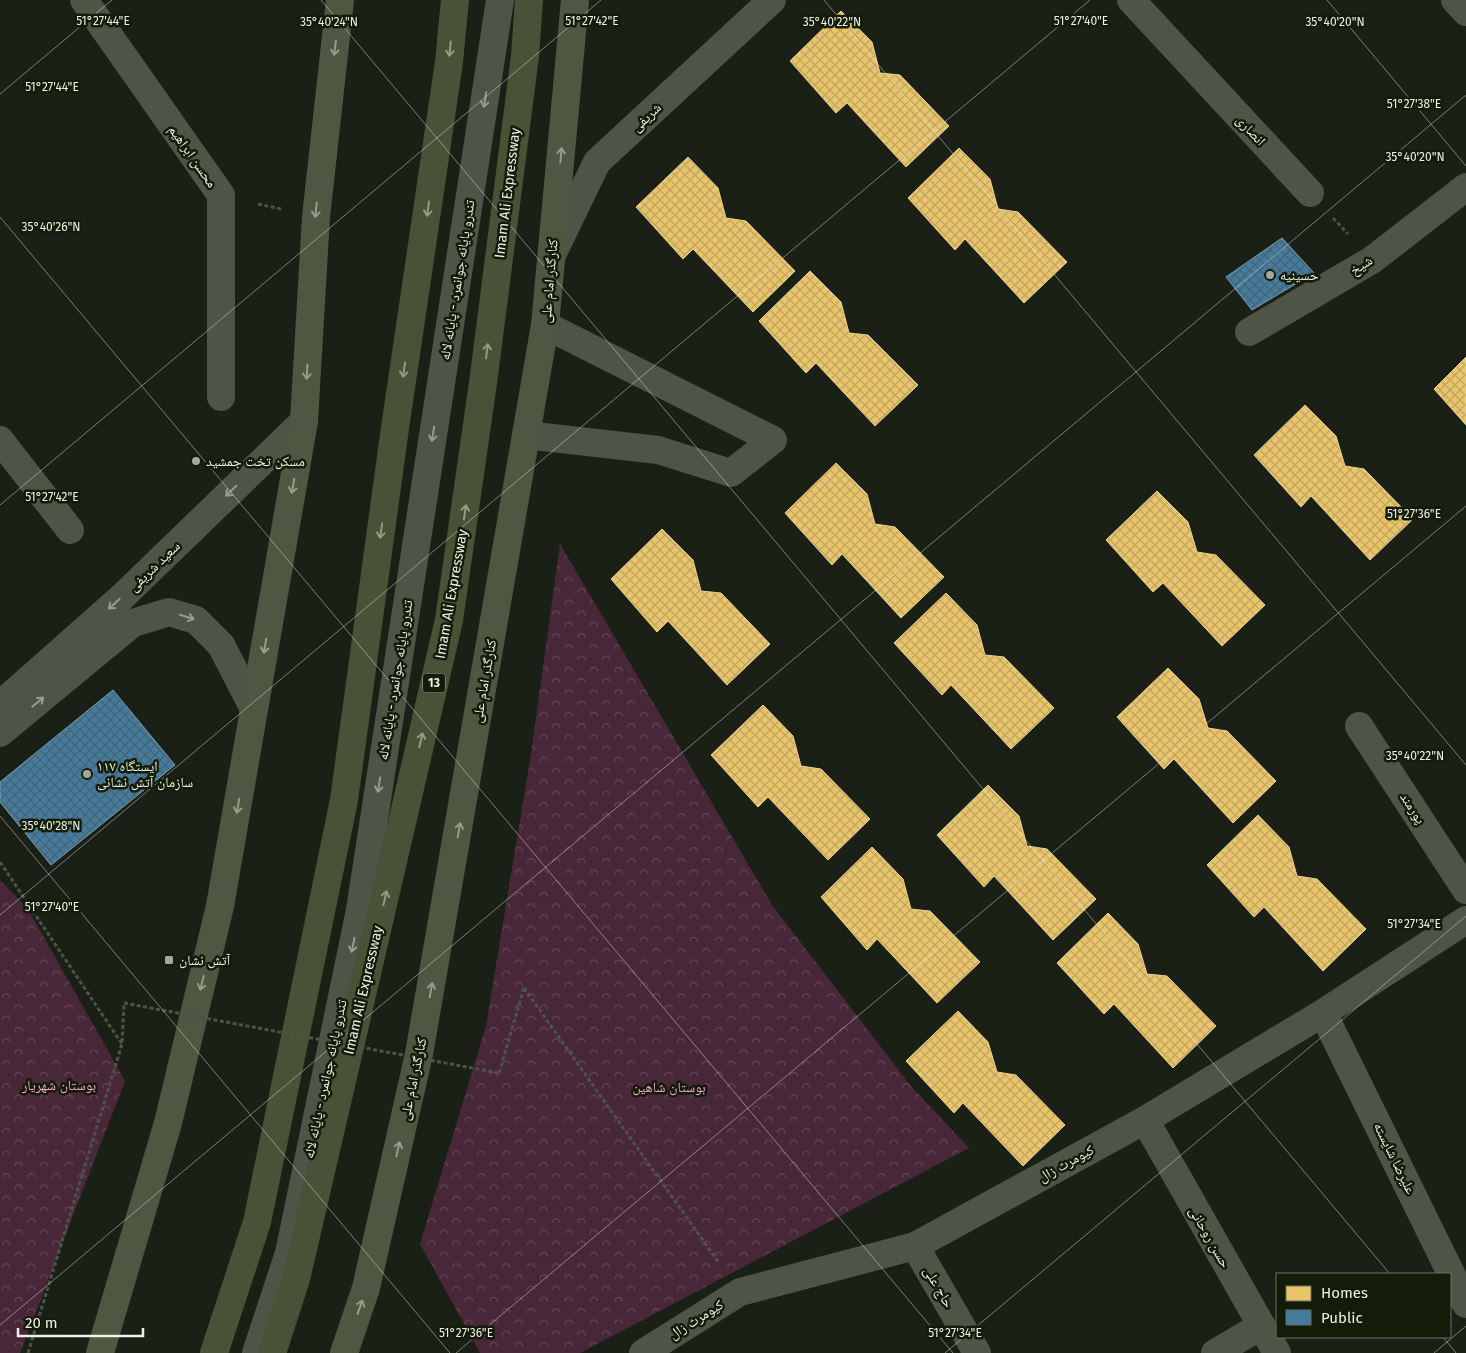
<svg xmlns="http://www.w3.org/2000/svg" width="1466" height="1353" viewBox="0 0 1466 1353" font-family="'Fira Sans','Noto Naskh Arabic',sans-serif">
  <defs>
    <pattern id="park-crowns" width="20" height="18" patternUnits="userSpaceOnUse" patternTransform="scale(1.25)"><rect width="20" height="18" fill="#482739"/><path d="M2 6a3 3 0 1 1 6 0M12 15a3 3 0 1 1 6 0" fill="none" stroke="#634756"/></pattern>
    <pattern id="homes-cross-hatch" width="8" height="8" patternUnits="userSpaceOnUse" patternTransform="scale(1.25)"><rect width="8" height="8" fill="#e9c46a"/><path d="M0 0l8 8M0 8l8-8" fill="none" stroke="#c0a561"/></pattern>
    <pattern id="public-cross-hatch" width="8" height="8" patternUnits="userSpaceOnUse" patternTransform="scale(1.25)"><rect width="8" height="8" fill="#457b9d"/><path d="M0 0l8 8M0 8l8-8" fill="none" stroke="#466475"/></pattern>
  </defs>
  <rect width="100%" height="100%" fill="#1b2016"/>
  <path fill="url(#park-crowns)" d="M560 544 772 905 910 1085 969 1148 580 1353H480L420 1244 486 1026 531 754Z
    M0 880 28 909 125 1081 20 1353H0Z"/>
  <path fill="url(#homes-cross-hatch)" stroke="#ead28f" d="M841 11 872 42 880 73 900 75 949 126 906 167 847 103 836 113 790 61Z
    M959 148 990 179 998 209 1018 212 1067 262 1024 303 965 239 955 250 908 198Z
    M688 157 718 188 726 218 746 221 795 271 753 312 693 249 683 259 636 207Z
    M810 271 841 302 849 333 868 335 918 385 875 426 816 363 806 373 759 321Z
    M1466 357V425L1434 389Z
    M1305 405 1336 436 1345 466 1364 469 1413 519 1370 560 1311 496 1301 507 1254 455Z
    M836 463 867 494 875 524 895 527 944 577 901 618 842 554 832 565 785 513Z
    M1157 491 1188 522 1197 552 1216 555 1265 605 1222 646 1163 583 1153 592 1106 540Z
    M662 529 693 560 701 591 721 593 770 644 727 685 668 621 657 632 611 579Z
    M946 593 977 625 985 655 1004 657 1054 708 1011 749 951 685 942 695 894 643Z
    M1168 668 1199 699 1208 728 1227 731 1276 781 1233 823 1174 759 1164 769 1117 717Z
    M763 705 793 736 801 766 821 769 870 819 828 860 768 797 758 807 711 755Z
    M988 785 1019 816 1027 846 1047 849 1096 899 1053 940 994 876 984 887 937 835Z
    M1258 815 1289 847 1297 876 1317 879 1366 929 1323 971 1264 907 1254 917 1207 865Z
    M872 847 903 879 911 909 930 911 980 962 937 1003 877 939 867 950 821 897Z
    M1108 913 1138 944 1147 974 1167 976 1216 1026 1173 1068 1114 1004 1104 1014 1057 963Z
    M958 1011 988 1042 997 1072 1016 1075 1065 1125 1023 1166 963 1103 954 1113 906 1061Z"/>
  <path fill="url(#public-cross-hatch)" stroke="#779fb3" d="M1282 238 1314 273 1252 310 1226 277Z
    M113 690 175 765 51 865 0 802V782Z"/>
  <g fill="none" stroke-linecap="round" stroke-linejoin="round">
    <path stroke="#4e5347" stroke-width="3" stroke-dasharray="4 2.5" stroke-linecap="butt" d="M258 204 281 209
      M1333 218 1348 234
      M0 862 122 1044
      M524 988 719 1263
      M499 1073 524 988
      M28 1353 122 1044 124 1003"/>
    <path stroke="#4e5446" stroke-width="28" d="M84 0 221 195V397
      M1131 0 1310 193
      M1455 0 1466 12
      M552 255 597 162 772 0
      M1249 332 1372 260 1466 187
      M526 435 658 450 731 473 773 440 545 325
      M0 440 70 530
      M0 705 122 597 304 421
      M1359 726 1466 890
      M0 733 133 623 169 612 196 620 221 645 254 709
      M1323 1013 1466 1304
      M1145 1120 1277 1353
      M915 1246 977 1353
      M256 1353 289 1253 360 910 500 0
      M643 1353 740 1292 915 1246 1145 1120 1323 1013 1466 920
      M1215 1353 1261 1326"/>
    <path stroke="#4e5741" stroke-width="28" d="M100 1353 168 1123 220 906 304 421 316 217 340 0
      M344 1353 366 1288 419 1054 545 325 575 0"/>
    <path stroke="#485237" stroke-width="28" d="M214 1353 257 1222 344 800 395 428 449 62 455 0
      M272 1353 296 1279 449 620 483 383 525 56 529 0"/>
    <path stroke="#4e5347" stroke-width="3" stroke-dasharray="4 2.5" stroke-linecap="butt" d="M124 1003 499 1073"/>
  </g>
  <defs><path id="oneway-shaft" d="M-6 0H5M1.5-3L5.5 0L1.5 3" fill="none" stroke-width="1.6" stroke-linecap="round" stroke-linejoin="round" transform="scale(1.25)"/></defs>
  <g stroke="#959d8b">
    <use href="#oneway-shaft" transform="translate(335 48) rotate(97)"/>
    <use href="#oneway-shaft" transform="translate(561 155) rotate(-85)"/>
    <use href="#oneway-shaft" transform="translate(316 210) rotate(96)"/>
    <use href="#oneway-shaft" transform="translate(307 372) rotate(93)"/>
    <use href="#oneway-shaft" transform="translate(293 486) rotate(100)"/>
    <use href="#oneway-shaft" transform="translate(265 646) rotate(100)"/>
    <use href="#oneway-shaft" transform="translate(238 806) rotate(100)"/>
    <use href="#oneway-shaft" transform="translate(459 830) rotate(-80)"/>
    <use href="#oneway-shaft" transform="translate(202 983) rotate(104)"/>
    <use href="#oneway-shaft" transform="translate(431 990) rotate(-80)"/>
    <use href="#oneway-shaft" transform="translate(398 1149) rotate(-77)"/>
    <use href="#oneway-shaft" transform="translate(360 1307) rotate(-71)"/>
  </g>
  <g stroke="#929a86">
    <use href="#oneway-shaft" transform="translate(450 49) rotate(96)"/>
    <use href="#oneway-shaft" transform="translate(428 209) rotate(98)"/>
    <use href="#oneway-shaft" transform="translate(487 351) rotate(-83)"/>
    <use href="#oneway-shaft" transform="translate(404 370) rotate(98)"/>
    <use href="#oneway-shaft" transform="translate(465 512) rotate(-82)"/>
    <use href="#oneway-shaft" transform="translate(381 531) rotate(98)"/>
    <use href="#oneway-shaft" transform="translate(421 740) rotate(-77)"/>
    <use href="#oneway-shaft" transform="translate(385 898) rotate(-77)"/>
  </g>
  <g stroke="#959b8e">
    <use href="#oneway-shaft" transform="translate(485 100) rotate(99)"/>
    <use href="#oneway-shaft" transform="translate(433 434) rotate(99)"/>
    <use href="#oneway-shaft" transform="translate(231 491) rotate(136)"/>
    <use href="#oneway-shaft" transform="translate(114 604) rotate(138)"/>
    <use href="#oneway-shaft" transform="translate(187 617) rotate(17)"/>
    <use href="#oneway-shaft" transform="translate(38 702) rotate(-40)"/>
    <use href="#oneway-shaft" transform="translate(379 785) rotate(99)"/>
    <use href="#oneway-shaft" transform="translate(353 945) rotate(102)"/>
  </g>
  <path fill="none" stroke="#ecf2e6" stroke-width="1" stroke-opacity="0.45" d="M321 0 1390 1274M824 0 1466 765M1327 0 1466 166M0 94 112 0M0 217 953 1353M0 505 601 0M0 816 450 1353M0 915 1090 0M0 1325 1466 95M1443 1337 1456 1353M456 1353 1466 506M945 1353 1466 916M1434 1353 1466 1326"/>
  <g fill="#a3a89d" stroke="#131b09" stroke-width="2">
    <circle cx="1270" cy="275" r="5"/>
    <circle cx="196" cy="461" r="5"/>
    <circle cx="87" cy="774" r="5"/>
    <rect x="164" y="955" width="10" height="10" rx="2.5"/>
  </g>
  <g text-anchor="middle" stroke-width="5" stroke-linejoin="round" paint-order="stroke">
    <rect fill="#131b09" stroke="#abb2a4" stroke-width="1" x="423" y="673.5" width="22" height="19" rx="4"/>
    <g font-size="12" font-weight="bold" fill="#ecf2e6">
      <text x="434" y="687">13</text>
    </g>
    <g font-size="14" fill="#ecf2e6" stroke="#131b09">
      <text transform="translate(646 117) rotate(-43)" y="5">شریفی</text>
      <text transform="translate(1251 130) rotate(47)" y="5">انصاری</text>
      <text transform="translate(193 156) rotate(55)" y="5">محسن ابراهیم</text>
      <text transform="translate(507 193) rotate(-83)" y="5">Imam Ali Expressway</text>
      <text transform="translate(1361 265) rotate(-32)" y="5">شیخ</text>
      <text transform="translate(457 280) rotate(-81)" y="5">تندرو پایانه جوانمرد - پایانه لاله</text>
      <text transform="translate(549 281) rotate(-85)" y="5">کنارگذر امام علی</text>
      <text transform="translate(154 566) rotate(-44)" y="5">سعید شریفی</text>
      <text transform="translate(451 594) rotate(-80)" y="5">Imam Ali Expressway</text>
      <text transform="translate(395 680) rotate(-81)" y="5">تندرو پایانه جوانمرد - پایانه لاله</text>
      <text transform="translate(484 681) rotate(-80)" y="5">کنارگذر امام علی</text>
      <text transform="translate(1413 808) rotate(57)" y="5">پورمند</text>
      <text transform="translate(363 990) rotate(-77)" y="5">Imam Ali Expressway</text>
      <text transform="translate(325 1079) rotate(-78)" y="5">تندرو پایانه جوانمرد - پایانه لاله</text>
      <text transform="translate(413 1079) rotate(-78)" y="5">کنارگذر امام علی</text>
      <text transform="translate(1395 1158) rotate(64)" y="5">علیرضا شایسته</text>
      <text transform="translate(1066 1163) rotate(-29)" y="5">کیومرث زال</text>
      <text transform="translate(1210 1237) rotate(60)" y="5">حسن روحانی</text>
      <text transform="translate(939 1287) rotate(60)" y="5">حاج علی</text>
      <text transform="translate(696 1319) rotate(-32)" y="5">کیومرث زال</text>
    </g>
    <g font-size="14" fill="#ecf2e6" stroke="#131b09" text-anchor="start">
      <text x="1280" y="280">حسینیه</text>
      <text x="206" y="466">مسکن تخت جمشید</text>
      <text x="97" y="771">ایستگاه ۱۱۷<tspan x="97" dy="16">سازمان آتش نشانی</tspan></text>
      <text x="179" y="965">آتش نشان</text>
    </g>
    <g font-size="14" fill="#f8a7d5" stroke="#131b09">
      <text x="59" y="1090">بوستان شهریار</text>
      <text x="669" y="1092">بوستان شاهین</text>
    </g>
  </g>
  <g font-size="12" text-anchor="middle" fill="#ecf2e6" stroke="#131b09" stroke-width="5" stroke-linejoin="round" paint-order="stroke">
    <text x="103" y="25">51°27'44"E</text>
    <text x="592" y="25">51°27'42"E</text>
    <text x="1081" y="25">51°27'40"E</text>
    <text x="329" y="26">35°40'24"N</text>
    <text x="832" y="26">35°40'22"N</text>
    <text x="1335" y="26">35°40'20"N</text>
    <text x="52" y="91">51°27'44"E</text>
    <text x="1414" y="108">51°27'38"E</text>
    <text x="1415" y="161">35°40'20"N</text>
    <text x="51" y="231">35°40'26"N</text>
    <text x="52" y="501">51°27'42"E</text>
    <text x="1414" y="518">51°27'36"E</text>
    <text x="1415" y="760">35°40'22"N</text>
    <text x="51" y="830">35°40'28"N</text>
    <text x="52" y="911">51°27'40"E</text>
    <text x="1414" y="928">51°27'34"E</text>
    <text x="466" y="1337">51°27'36"E</text>
    <text x="955" y="1337">51°27'34"E</text>
  </g>
  <rect x="1276" y="1273" width="175" height="65" fill="#131b09" stroke="#6a7161"/>
  <rect x="1286" y="1286" width="25" height="15" fill="#e9c46a" stroke="#6a7161"/>
  <text x="1321" y="1298" font-size="15" fill="#ecf2e6">Homes</text>
  <rect x="1286" y="1310" width="25" height="15" fill="#457b9d" stroke="#6a7161"/>
  <text x="1321" y="1323" font-size="15" fill="#ecf2e6">Public</text>
  <path d="M18 1328v8h125v-8" fill="none" stroke="#ecf2e6" stroke-width="2.5"/>
  <text x="25" y="1328" font-size="15" fill="#ecf2e6" stroke="#131b09" stroke-width="4" paint-order="stroke">20 m</text>
</svg>
